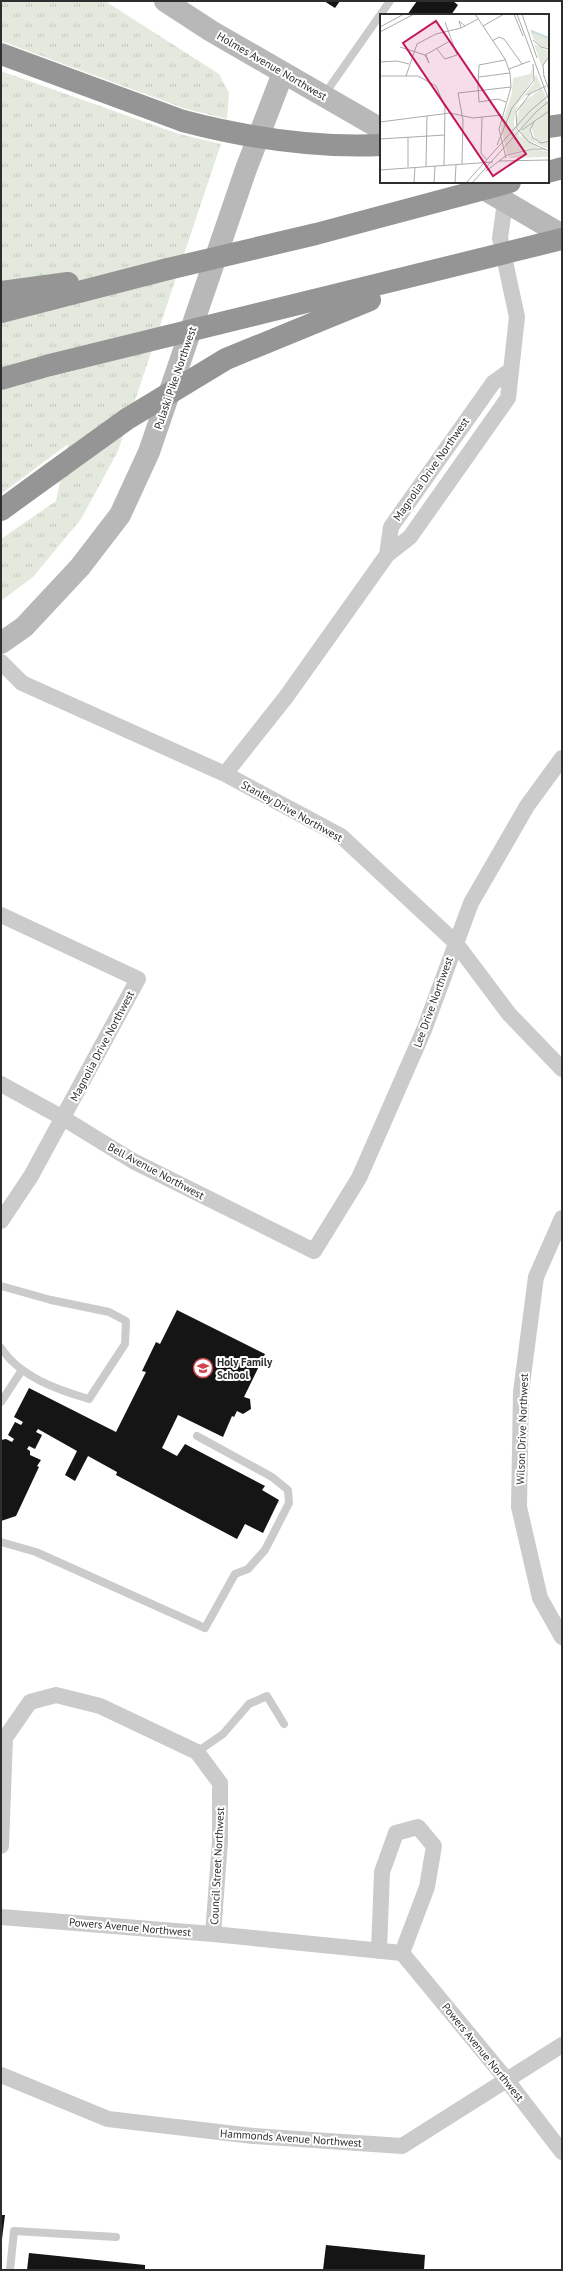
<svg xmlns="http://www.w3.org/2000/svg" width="563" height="2271" viewBox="0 0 563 2271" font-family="'PT Sans',sans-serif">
  <defs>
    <pattern id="grass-tufts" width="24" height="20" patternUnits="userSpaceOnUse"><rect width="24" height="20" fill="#e4e9dd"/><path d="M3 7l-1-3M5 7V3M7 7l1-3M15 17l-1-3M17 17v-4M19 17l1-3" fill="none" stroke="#c4c8be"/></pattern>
  </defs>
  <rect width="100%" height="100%" fill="#fff"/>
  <path fill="url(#grass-tufts)" d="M1 1H105L219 74 229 93 227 119 186 109 1 41Z
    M1 71 179 134 221 144 118 451 81 519 33 577 1 601V539L56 501 68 444 1 494Z"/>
  <path fill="#151515" d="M324 1H340L335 8Z
    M417 1H453L458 5 451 15H407Z
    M177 1310 265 1354 244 1397 250 1399 251 1409 243 1414 237 1411 234 1417 232 1416 223 1437 178 1415 162 1448 177 1456 185 1444 265 1486 262 1490 279 1500 263 1533 245 1524 237 1539 116 1475 117 1472 88 1456 75 1481 65 1475 77 1451 38 1429 36 1432 42 1435 35 1449 29 1446 27 1449 30 1451V1455L41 1460 37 1466 39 1467 16 1516 1 1521V1440L6 1439 12 1442 14 1439 8 1435 15 1422 21 1425 23 1422 14 1417 29 1388 116 1432 146 1372 142 1371 156 1342 160 1344Z
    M1 2215H5L2 2239H1Z
    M326 2245 425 2255 424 2270H323Z
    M29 2253 145 2265V2270H27Z"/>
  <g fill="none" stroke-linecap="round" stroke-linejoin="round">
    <path stroke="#cbcbcb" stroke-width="8" d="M324 95 390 1
      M1 1286 51 1300 109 1312 126 1321 125 1344 89 1399C58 1390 20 1377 1 1348
      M1 1402 22 1370
      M1 1542 36 1552 205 1628 235 1574 248 1569 265 1550 289 1503 288 1490 272 1477 197 1436
      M197 1752 223 1734 249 1704 267 1696 284 1724
      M10 2270 14 2231 116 2237"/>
    <path stroke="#cbcbcb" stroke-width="16" d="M387 555 410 537 508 398 517 317 500 238 505 202
      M1 662 22 683 225 774 341 836 455 942 509 1014 562 1069
      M225 774 286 697 387 555 391 527 493 383 511 370
      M1 915 138 979 31 1176 1 1221
      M1 1084 63 1118 133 1161 314 1251 359 1178 424 1030 471 903 527 806 562 758
      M562 1218 536 1277 521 1392 519 1507 540 1598 562 1637
      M1 1846 5 1738 30 1702 56 1695 100 1706 197 1752 220 1783V1841L213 1934
      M1 1917 213 1934 402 1953 506 2079 562 2152
      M379 1951 382 1872 396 1833 418 1827 434 1846 427 1887 402 1953
      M1 2075 108 2119 253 2136 402 2146 562 2045"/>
    <path stroke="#b8b8b8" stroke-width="22" d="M165 1 211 31 381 129
      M472 182 562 235
      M1 643 24 627 80 567 120 515 149 452 246 169 283 73"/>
    <path stroke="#959595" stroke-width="22" d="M1 54 183 121
      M548 127 562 125
      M548 172 562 168
      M1 292 68 283
      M1 312 168 269
      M1 379 50 365
      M1 510 52 473"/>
    <path stroke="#959595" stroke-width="22" d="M183 121C248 138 313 148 381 145
      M168 269 316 234 510 182
      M50 365 562 239
      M52 473 127 419 226 359 370 300"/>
  </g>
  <defs>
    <symbol id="school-ring" viewBox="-11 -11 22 22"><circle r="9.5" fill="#fff" stroke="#d0444d" stroke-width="1.5"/><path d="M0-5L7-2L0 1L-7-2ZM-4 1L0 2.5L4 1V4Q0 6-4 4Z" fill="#d0444d"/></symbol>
  </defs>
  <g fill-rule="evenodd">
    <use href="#school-ring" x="192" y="1357" width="22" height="22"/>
  </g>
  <g text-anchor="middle" stroke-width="4" stroke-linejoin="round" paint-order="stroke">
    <g font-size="11" fill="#2e2e2e" stroke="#fff">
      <text transform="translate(272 66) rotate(30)" y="4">Holmes Avenue Northwest</text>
      <text transform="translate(175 378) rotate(-71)" y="4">Pulaski Pike Northwest</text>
      <text transform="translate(431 469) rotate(-55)" y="4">Magnolia Drive Northwest</text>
      <text transform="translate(292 811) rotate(29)" y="4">Stanley Drive Northwest</text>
      <text transform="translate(433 1002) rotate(-70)" y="4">Lee Drive Northwest</text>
      <text transform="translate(102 1046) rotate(-62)" y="4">Magnolia Drive Northwest</text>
      <text transform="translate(156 1171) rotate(28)" y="4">Bell Avenue Northwest</text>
      <text transform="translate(522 1429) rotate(-88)" y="4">Wilson Drive Northwest</text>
      <text transform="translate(217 1866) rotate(-87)" y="4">Council Street Northwest</text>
      <text transform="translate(130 1927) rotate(5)" y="4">Powers Avenue Northwest</text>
      <text transform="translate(483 2052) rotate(51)" y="4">Powers Avenue Northwest</text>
      <text transform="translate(291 2138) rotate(4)" y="4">Hammonds Avenue Northwest</text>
    </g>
    <g font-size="11" font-weight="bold" fill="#2e2e2e" stroke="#fff" text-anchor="start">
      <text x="217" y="1366">Holy Family<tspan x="217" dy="13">School</tspan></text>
    </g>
  </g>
  <g transform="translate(380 14)">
    <rect width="169" height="169" fill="#fff"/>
    <path d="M150 15 169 24V34L160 32 153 24ZM154 30 169 37V42L162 53ZM152 54 153 64 134 95 140 89 135 99 134 111 140 122 159 133 127 140 121 113 132 78 133 64 150 60ZM156 60 169 91V126L160 128 155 125 151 112 150 120 156 128H169V135L143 124 136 109 140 91 159 76V74L145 82 131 97 153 70ZM156 135 169 138V143L130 144 128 142Z" fill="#e4e9dd"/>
    <path fill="none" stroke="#cbdce7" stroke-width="2" d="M151 17 169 24"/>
    <path fill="none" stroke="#ababab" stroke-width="1" d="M95 0 125 45 130 59 131 73 119 115 126 144M134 0 143 22M137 0 168 84M142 0 157 44M103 12 124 0M0 13 24 0M81 14 79 7 85 12M0 18 34 0M153 26 161 33 169 35M112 27 119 23 124 25 142 50M20 33 45 41 70 27M57 35 65 45 77 41 65 8M45 41 49 49 46 41M125 46 99 51 98 72 99 88 118 85 126 88M0 48 17 47 29 50M129 55 150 47M0 62H38L56 72 65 93 64 151M26 62 37 30 56 20 81 14 98 5M164 62 169 76M99 63 130 59M164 63 163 51 169 43M150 80 136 98 137 115 149 128 169 137M147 81 166 72M102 103 101 139 107 146M0 108 70 99 93 104 121 101M154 108 150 116 153 124 161 129 169 127M142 116 169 97M0 125 65 121M117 131 132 94 154 66 153 50M119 147 169 146M82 150 83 106 78 79 131 73M46 152 47 102M28 153V123M0 156 113 148M106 157 127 141 153 135H165M34 169 35 153M54 169 55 152M75 169 76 151M86 169 150 97 169 81M92 169 157 97 169 87"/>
    <path fill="#c2185b" fill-opacity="0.15" stroke="#c2185b" stroke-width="2" d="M56 7 146 140 113 162 23 29Z"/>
    <rect width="169" height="169" fill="none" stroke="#2e2e2e" stroke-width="2"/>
  </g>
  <rect width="563" height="2271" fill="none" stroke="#2e2e2e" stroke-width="4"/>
</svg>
